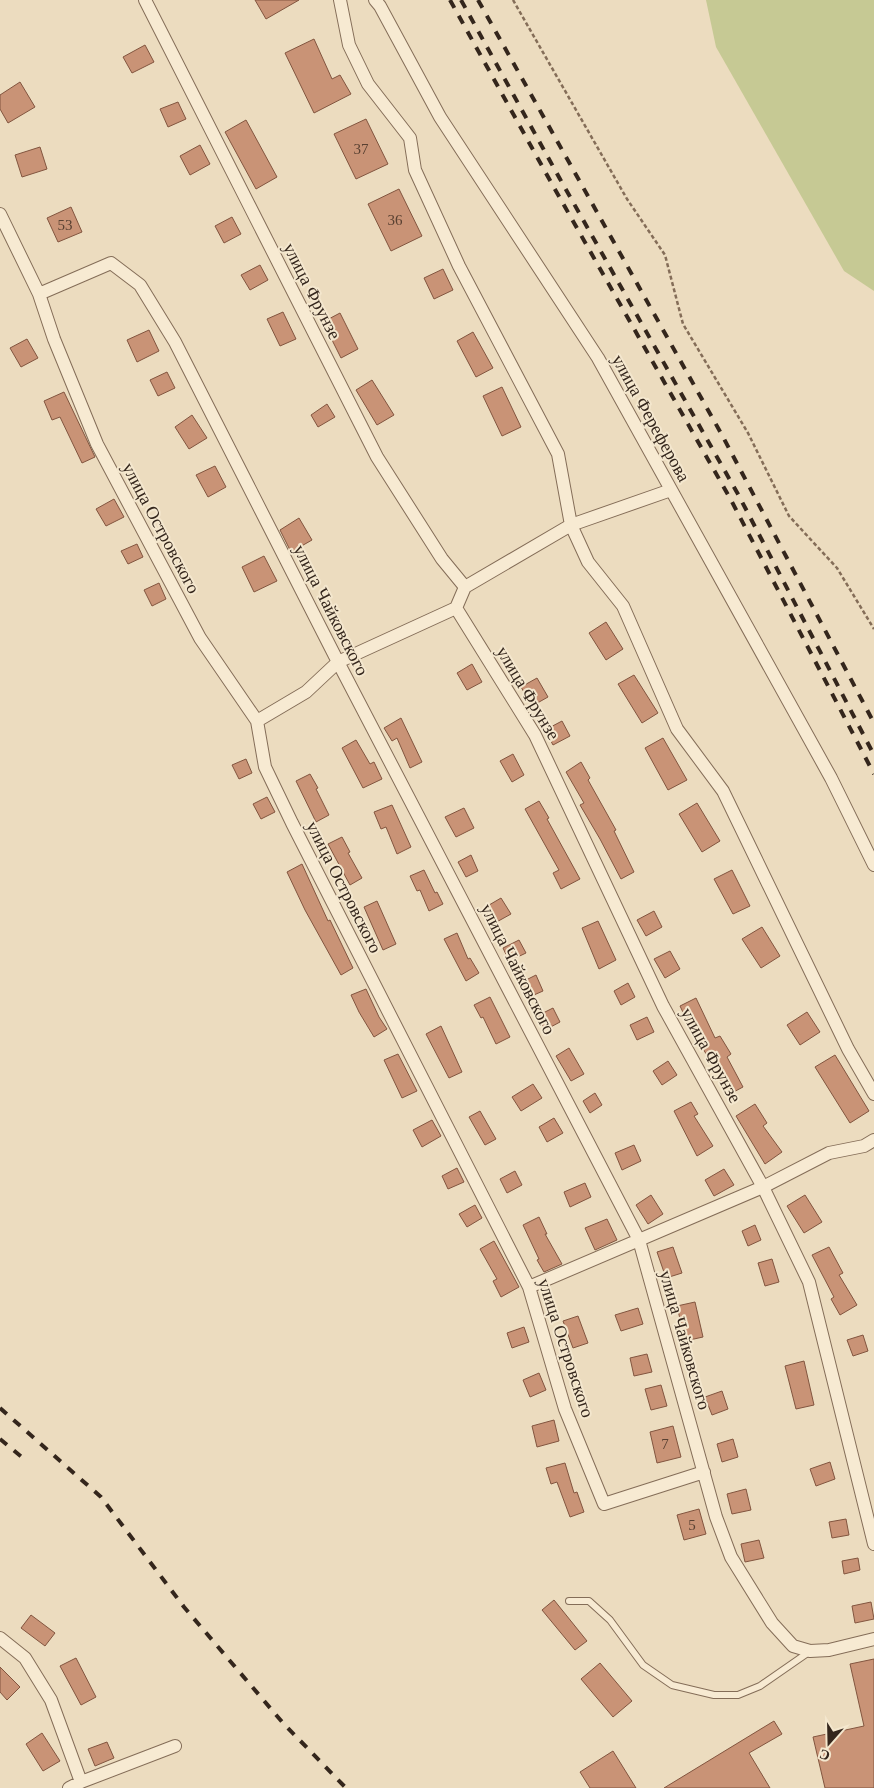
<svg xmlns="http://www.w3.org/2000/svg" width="874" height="1788" viewBox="0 0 874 1788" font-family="Georgia,serif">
  <rect width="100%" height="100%" fill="#ecdcbf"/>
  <path fill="#c6c994" d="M706 0H874V291L844 271 716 47Z"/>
  <path fill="#c99376" stroke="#82553f" d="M255 0H299L266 19Z
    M314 39 332 79 340 75 351 94 314 113 285 53Z
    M145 45 154 62 132 73 123 57Z
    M20 82 35 107 8 123 0 109V95Z
    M178 102 186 119 168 127 160 109Z
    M366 119 388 164 356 179 334 134Z
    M246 120 277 177 256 189 225 132Z
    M200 145 210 164 190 175 180 156Z
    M40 147 47 169 22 177 15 155Z
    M399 189 422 236 391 251 368 204Z
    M71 207 82 232 58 242 47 218Z
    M232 217 241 234 224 243 215 226Z
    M260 265 268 280 250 290 241 275Z
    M443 269 453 290 434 299 424 278Z
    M283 312 296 339 280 346 267 319Z
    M340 313 358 349 341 358 323 322Z
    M149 330 159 351 137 362 127 340Z
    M473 332 493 368 476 377 457 341Z
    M27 339 38 358 21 367 10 348Z
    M167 372 175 388 158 396 150 380Z
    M372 380 394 415 377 425 356 390Z
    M502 387 521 427 502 436 483 396Z
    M64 392 95 457 82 463 60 417 52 420 44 401Z
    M327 404 335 417 318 427 311 415Z
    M192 415 207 438 189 449 175 427Z
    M215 466 226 487 208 497 196 475Z
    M114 499 124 517 106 526 96 509Z
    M299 518 312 540 291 552 280 530Z
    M137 544 143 557 128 564 121 551Z
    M264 556 277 581 254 592 242 567Z
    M159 583 166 599 152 606 144 590Z
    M606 622 623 649 606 660 589 633Z
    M472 664 482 682 467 690 457 673Z
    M634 675 658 713 642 723 618 684Z
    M537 678 548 697 532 706 521 687Z
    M401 718 422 762 410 768 397 738 392 741 384 728Z
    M562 721 570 736 553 745 545 730Z
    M663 738 687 780 668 790 645 748Z
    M356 740 370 764 374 762 382 779 363 788 342 748Z
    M513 754 524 775 512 782 500 761Z
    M246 759 252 773 239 779 232 765Z
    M581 762 590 778 588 780 616 830 614 831 634 872 621 879 600 839 580 805 584 803 566 772Z
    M310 774 318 788 316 789 329 815 316 822 296 781Z
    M267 797 275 812 261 819 253 804Z
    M539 801 549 818 547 819 580 879 561 889 553 873 559 870 525 809Z
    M697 803 720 841 702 852 679 814Z
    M392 805 411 847 397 854 386 827 381 829 374 812Z
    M464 808 474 828 456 837 445 817Z
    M342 837 350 852 348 853 362 878 350 885 328 844Z
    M471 855 478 871 466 877 458 862Z
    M302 864 328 921 330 920 353 968 341 975 305 910 287 872Z
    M424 870 435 893 437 892 443 904 429 911 420 890 417 891 410 876Z
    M732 870 750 906 733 914 714 879Z
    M501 898 511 914 493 924 484 908Z
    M377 901 396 944 383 950 364 907Z
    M654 911 662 927 646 936 637 920Z
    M598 921 616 960 599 969 582 928Z
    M762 927 780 956 761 968 742 939Z
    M457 933 468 959 470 958 479 973 466 981 444 939Z
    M519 940 526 953 509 961 503 948Z
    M670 951 680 969 665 978 654 959Z
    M536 975 543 991 527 998 520 983Z
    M628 983 635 997 621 1005 614 991Z
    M366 989 379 1017 387 1029 374 1037 359 1012 351 995Z
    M490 997 510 1037 496 1044 483 1017 481 1018 474 1005Z
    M696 998 715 1038 720 1036 731 1054 727 1057 743 1087 728 1095 719 1078H721L692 1031 680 1006Z
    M553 1008 560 1022 545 1030 537 1016Z
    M807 1012 820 1032 800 1045 787 1025Z
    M647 1017 654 1032 637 1040 630 1025Z
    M441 1026 462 1072 449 1078 426 1034Z
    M569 1048 584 1074 571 1081 556 1056Z
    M398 1054 417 1091 402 1098 384 1060Z
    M835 1055 869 1111 850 1123 815 1067Z
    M668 1061 677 1075 662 1085 653 1071Z
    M533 1084 542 1098 521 1111 512 1097Z
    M595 1093 602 1105 590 1113 583 1101Z
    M691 1102 698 1114 694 1116 713 1146 697 1156 674 1111Z
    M755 1104 767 1123 763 1126 782 1152 765 1164 736 1116Z
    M480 1111 496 1139 485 1145 469 1117Z
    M554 1118 563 1133 547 1142 539 1127Z
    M432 1120 441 1136 422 1147 413 1130Z
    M634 1145 641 1161 622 1170 615 1153Z
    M457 1168 464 1182 448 1189 442 1176Z
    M724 1169 734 1185 714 1196 705 1180Z
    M515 1171 522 1185 507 1193 500 1179Z
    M585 1183 591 1197 570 1207 564 1192Z
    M651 1195 663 1214 648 1224 636 1205Z
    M805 1195 822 1222 804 1233 787 1206Z
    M475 1205 482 1218 467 1227 459 1214Z
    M539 1217 547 1234H545L562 1264 544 1272 537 1260 539 1259 523 1225Z
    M607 1219 617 1240 595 1250 585 1228Z
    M755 1225 761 1240 748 1246 742 1231Z
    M494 1241 519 1287 501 1297 493 1281 497 1279 480 1249Z
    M673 1247 682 1273 666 1278 657 1252Z
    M829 1247 843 1273 839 1275 857 1305 840 1315 831 1299 834 1297 812 1255Z
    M772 1259 779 1282 765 1286 758 1263Z
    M695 1302 703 1337 685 1341 677 1306Z
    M638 1308 643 1324 621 1331 615 1315Z
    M578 1316 588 1343 573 1348 563 1321Z
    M524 1327 529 1342 512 1348 507 1333Z
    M863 1335 868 1351 853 1356 847 1340Z
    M647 1354 652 1372 634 1376 630 1358Z
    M804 1361 814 1405 796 1409 785 1366Z
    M539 1373 546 1390 530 1397 523 1380Z
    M661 1385 667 1406 651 1410 645 1389Z
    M722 1391 728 1409 712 1415 705 1397Z
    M554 1420 559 1441 537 1447 532 1426Z
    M673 1426 681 1457 657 1463 650 1432Z
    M733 1439 738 1457 722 1462 717 1444Z
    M830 1462 835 1479 816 1486 810 1469Z
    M565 1463 574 1493 577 1492 584 1512 570 1517 557 1482 551 1484 546 1468Z
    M746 1489 751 1510 732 1514 727 1494Z
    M699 1509 706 1534 684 1540 677 1515Z
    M846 1519 849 1535 832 1538 829 1522Z
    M759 1540 764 1558 745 1562 741 1544Z
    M858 1558 860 1570 844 1574 842 1561Z
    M554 1600 587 1641 575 1650 542 1610Z
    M871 1602 874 1619 855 1623 852 1606Z
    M31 1615 55 1633 45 1646 21 1628Z
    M76 1658 96 1697 81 1705 60 1666Z
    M874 1659V1788H825L813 1737 864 1726 850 1664Z
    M600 1663 632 1701 613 1717 581 1679Z
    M0 1667 20 1687 7 1700 0 1692Z
    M774 1721 782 1734 749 1753 770 1788H664Z
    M42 1733 60 1761 43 1771 26 1744Z
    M107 1742 114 1758 95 1766 88 1749Z
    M613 1751 636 1788H590L580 1772Z"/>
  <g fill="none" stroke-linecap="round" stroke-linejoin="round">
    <defs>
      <path id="service" d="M569 1601H589L610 1620 643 1665 672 1685 714 1695H738L760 1686 809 1652"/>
      <path id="minor" d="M145 0 377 457 442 559 465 587
        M340 0 349 45 368 84 410 138 415 170 459 266 558 454 571 525 588 562 623 606 677 729 723 791 848 1049 874 1094
        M375 0 380 6 440 117 598 358 831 778 874 865
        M0 214 39 294 111 263 140 285 175 342 338 662 639 1240 716 1517 731 1557 772 1623 793 1646 810 1651 829 1650 874 1639
        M39 294 54 339 97 444 200 638 257 721 265 767 292 823 529 1287 565 1409 604 1504 704 1472
        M456 608 535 735 663 1006 763 1187 809 1282 874 1544
        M257 721 306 692 338 662 456 608 465 587 571 525 671 490
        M529 1287 763 1187 829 1153 864 1146 874 1140
        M0 1638 25 1658 51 1700 81 1782
        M69 1788 81 1782 175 1746"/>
    </defs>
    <use href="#service" stroke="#846d58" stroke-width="8"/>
    <use href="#minor" stroke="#846d58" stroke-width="14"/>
    <path stroke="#846d58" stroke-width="2.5" stroke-dasharray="4 2.5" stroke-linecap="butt" d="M513 0 627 199 665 255 683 324 748 433 789 516 837 568 874 629"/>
    <use href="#service" stroke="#f7ead2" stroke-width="6"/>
    <use href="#minor" stroke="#f7ead2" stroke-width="12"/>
    <path stroke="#34261c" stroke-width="4" stroke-dasharray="9 9" stroke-linecap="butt" d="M450 0 552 184 731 500 874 774
      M461 0 560 179 739 496 874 755
      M478 0 722 435 874 723
      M0 1408 101 1497 184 1607 283 1723 346 1788
      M0 1439 23 1458"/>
  </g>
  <g text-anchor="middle" stroke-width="4" stroke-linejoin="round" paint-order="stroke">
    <g font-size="15" fill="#594132">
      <text x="361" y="154">37</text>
      <text x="395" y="225">36</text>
      <text x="65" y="230">53</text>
      <text x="665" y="1449">7</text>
      <text x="692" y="1530">5</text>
    </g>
    <g font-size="18" fill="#34261c" stroke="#f4e7ce">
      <text transform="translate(312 291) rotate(63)" y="6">улица Фрунзе</text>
      <text transform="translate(651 418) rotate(61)" y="6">улица Фереферова</text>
      <text transform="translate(161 528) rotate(62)" y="6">улица Островского</text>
      <text transform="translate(331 610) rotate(63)" y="6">улица Чайковского</text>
      <text transform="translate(528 693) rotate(59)" y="6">улица Фрунзе</text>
      <text transform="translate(344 887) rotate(63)" y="6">улица Островского</text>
      <text transform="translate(518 969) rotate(63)" y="6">улица Чайковского</text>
      <text transform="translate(711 1055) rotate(61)" y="6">улица Фрунзе</text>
      <text transform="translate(685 1340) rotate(74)" y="6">улица Чайковского</text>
      <text transform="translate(566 1348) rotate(72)" y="6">улица Островского</text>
    </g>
  </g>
  <g transform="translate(829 1743) rotate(200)" stroke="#f4e7ce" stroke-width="4" paint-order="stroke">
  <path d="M0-4L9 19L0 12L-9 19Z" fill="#34261c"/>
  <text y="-8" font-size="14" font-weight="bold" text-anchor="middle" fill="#34261c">С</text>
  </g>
</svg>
